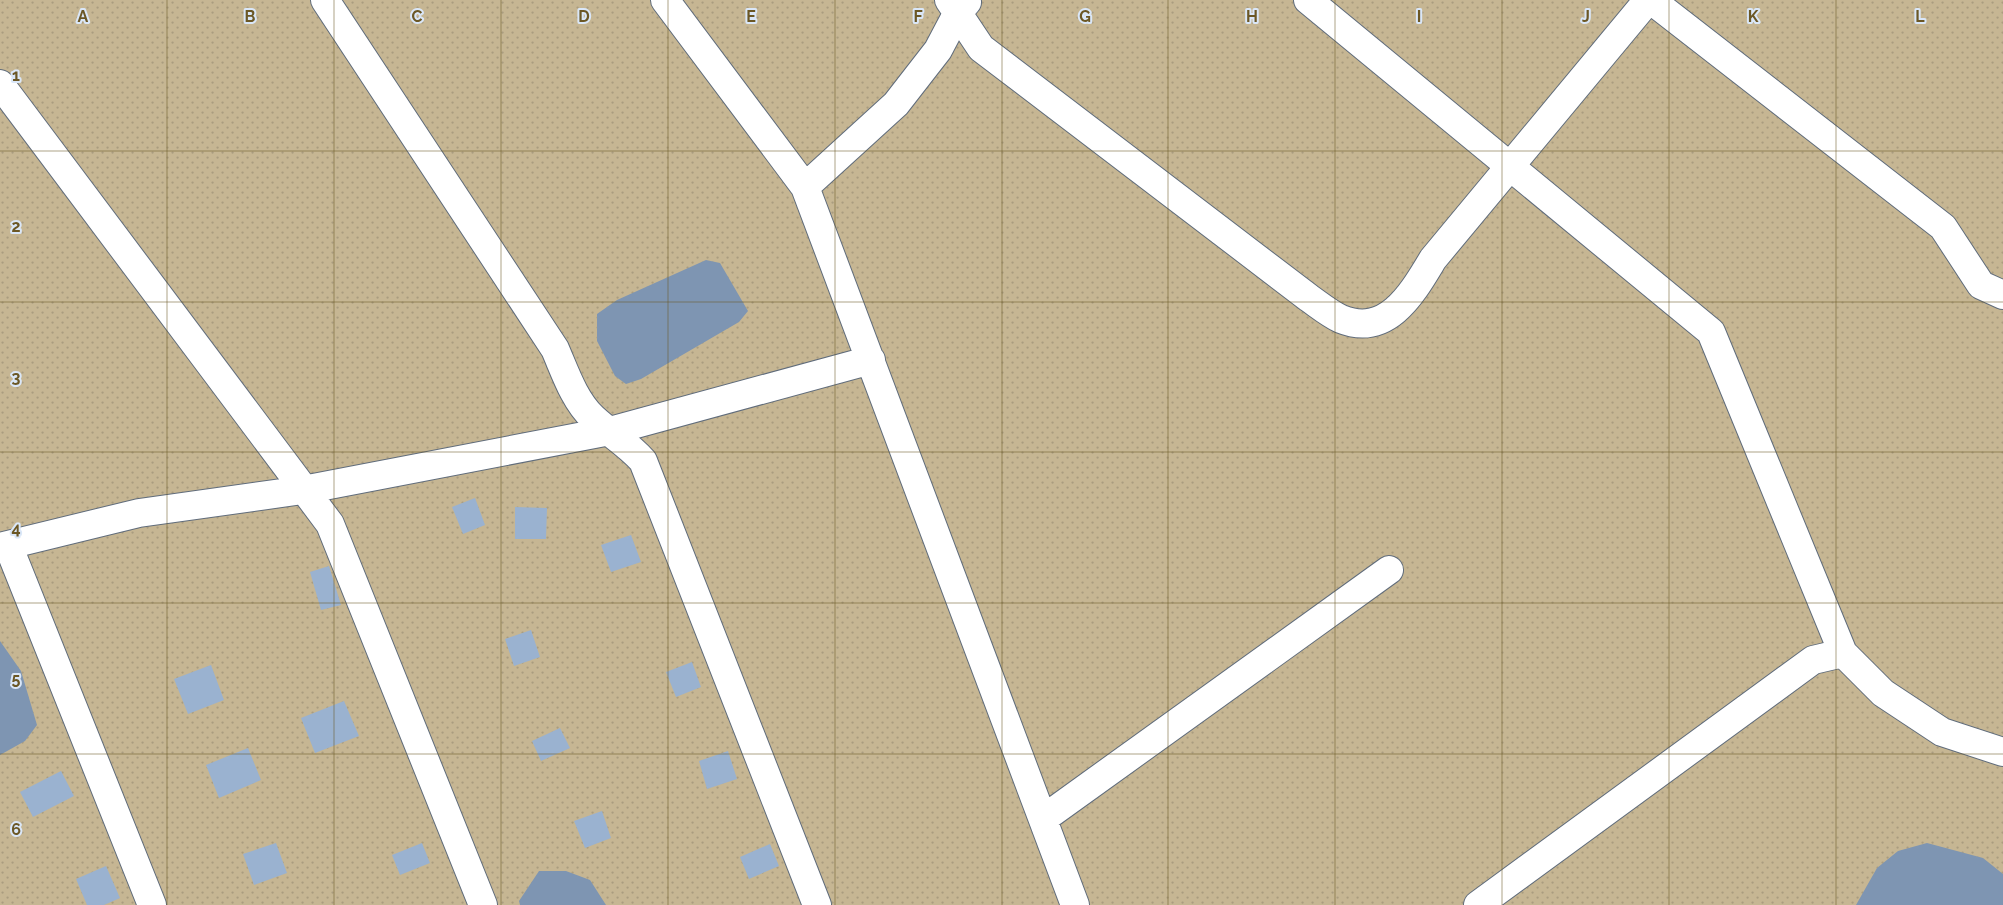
<svg xmlns="http://www.w3.org/2000/svg" width="2003" height="905" viewBox="0 0 2003 905" font-family="Raleway,sans-serif">
  <defs>
    <pattern id="grass-dots" width="8" height="8" patternUnits="userSpaceOnUse" patternTransform="scale(1.25)"><rect width="8" height="8" fill="#c6b693"/><path d="M2 2h.1M6 6h.1" fill="none" stroke="#aa9c7f" stroke-width="1.8" stroke-linecap="round"/></pattern>
  </defs>
  <rect width="100%" height="100%" fill="#dae7f8"/>
  <path fill="url(#grass-dots)" d="M0 0H2003V905H0Z"/>
  <path fill="#7e95b2" d="M706 260 720 263 748 311 739 322 641 379 626 384 615 376 597 341V314L617 300Z
    M0 641 21 671 37 725 25 741 0 755Z
    M1927 843 1983 858 2003 874V905H1856L1877 868 1898 851Z
    M539 871H566L590 880 606 905H520L519 901Z"/>
  <path fill="#9ab2d0" d="M475 498 485 525 463 534 452 507Z
    M515 507 547 508 546 539H515Z
    M631 535 641 562 611 572 601 545Z
    M329 566 341 605 321 610 310 572Z
    M531 630 540 657 514 666 505 639Z
    M692 662 701 687 676 697 666 672Z
    M211 665 224 700 188 714 174 679Z
    M344 701 359 736 315 753 301 718Z
    M560 728 570 748 541 761 532 741Z
    M248 748 261 780 219 798 206 765Z
    M728 751 737 779 707 789 699 761Z
    M61 771 74 796 33 817 20 792Z
    M602 811 611 838 585 848 574 821Z
    M276 843 287 873 254 885 243 854Z
    M422 843 430 863 400 875 392 855Z
    M770 844 779 866 749 879 740 857Z
    M106 866 120 898 104 905H87L76 879Z"/>
  <g fill="none" stroke-linecap="round" stroke-linejoin="round">
    <defs>
      <path id="minor" d="M325 0 555 349C565 372 574 400 593 418 609 433 628 444 643 461L817 905
        M665 0 805 187 1075 905
        M949 0 981 48 1309 298C1319 305 1330 314 1341 319 1388 338 1413 292 1433 259L1648 0
        M1308 0 1711 332 1843 653
        M1651 0 1943 227 1981 285 2003 295
        M0 84 330 524 483 905
        M805 187 896 104 938 50 957 14 967 2
        M8 545 152 905
        M0 547 139 513 303 490 610 431 871 360
        M1043 819 1389 570
        M1478 905 1813 660 1843 653 1883 693 1942 732 2003 752"/>
    </defs>
    <use href="#minor" stroke="#606c7b" stroke-width="30"/>
    <use href="#minor" stroke="#fff" stroke-width="28"/>
  </g>
  <path fill="none" stroke="#6b5725" stroke-width="1" stroke-opacity="0.55" d="M167 0V905M334 0V905M501 0V905M668 0V905M835 0V905M1002 0V905M1168 0V905M1335 0V905M1502 0V905M1669 0V905M1836 0V905M0 151H2003M0 302H2003M0 452H2003M0 603H2003M0 754H2003"/>
  <g font-size="16" text-anchor="middle" font-weight="bold" fill="#6b5725" stroke="#dae7f8" stroke-width="4" stroke-linejoin="round" paint-order="stroke">
    <text x="83" y="22">A</text>
    <text x="250" y="22">B</text>
    <text x="417" y="22">C</text>
    <text x="584" y="22">D</text>
    <text x="751" y="22">E</text>
    <text x="918" y="22">F</text>
    <text x="1085" y="22">G</text>
    <text x="1252" y="22">H</text>
    <text x="1419" y="22">I</text>
    <text x="1586" y="22">J</text>
    <text x="1753" y="22">K</text>
    <text x="1920" y="22">L</text>
    <text x="16" y="81">1</text>
    <text x="16" y="232">2</text>
    <text x="16" y="383">3</text>
    <text x="16" y="534">4</text>
    <text x="16" y="684">5</text>
    <text x="16" y="835">6</text>
  </g>
</svg>
